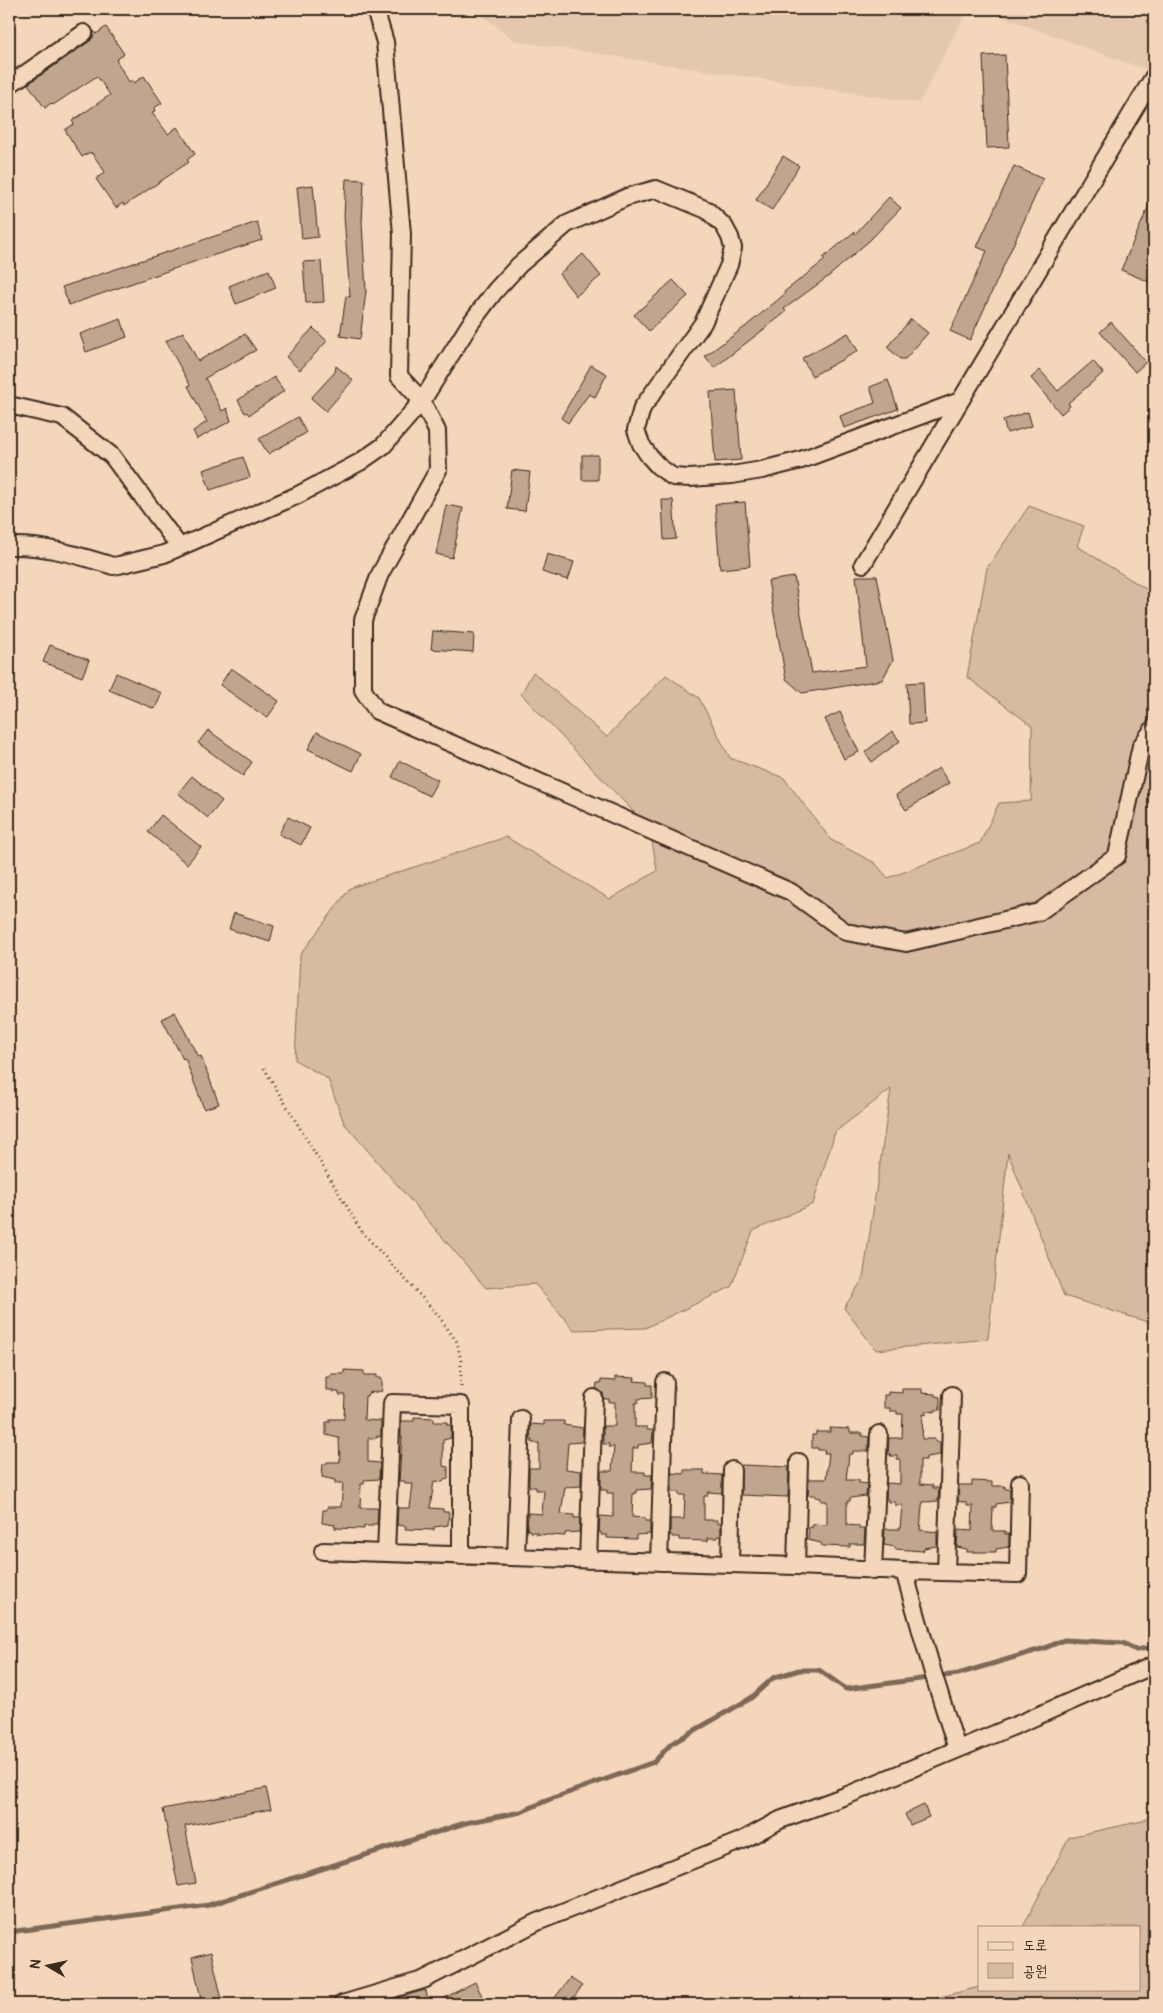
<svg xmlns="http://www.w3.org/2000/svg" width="1163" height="2013" viewBox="0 0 1163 2013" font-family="Pangolin,'Poor Story',sans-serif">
  <rect width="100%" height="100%" fill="#f4d6ba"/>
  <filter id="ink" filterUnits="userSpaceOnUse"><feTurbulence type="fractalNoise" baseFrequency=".02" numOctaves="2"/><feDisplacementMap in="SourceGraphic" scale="10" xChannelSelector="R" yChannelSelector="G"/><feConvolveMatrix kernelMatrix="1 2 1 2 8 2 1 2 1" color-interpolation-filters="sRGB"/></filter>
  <g filter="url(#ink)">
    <path fill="#e4c8ad" d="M475 9H968L919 103 515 41Z
      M981 9H1154V59L1147 70Z"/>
    <path fill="#d6baa1" stroke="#887260" d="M1029 506 1084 526 1077 546 1154 594V1324L1064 1296 1008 1153 988 1339 876 1350 844 1308 863 1279 891 1089 835 1132 813 1204 753 1231 731 1287 645 1328 574 1330 535 1284 486 1288 344 1123 328 1079 295 1060 300 955 350 888 506 837 610 899 657 871 650 829 521 694 533 672 607 737 666 675 699 698 730 758 784 778 831 840 875 863 888 878 980 843 999 803 1031 801 1032 726 967 677 987 568Z
      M1154 1814V2004H913L979 1987V1989H1139V1927H1023L1069 1837 1142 1821Z"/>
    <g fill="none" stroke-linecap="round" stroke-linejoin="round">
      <path stroke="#7e6856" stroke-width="5" d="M9 1932 209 1905 465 1823 521 1812 548 1800 654 1762 671 1744 751 1698 773 1678 799 1670H819L846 1689 958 1674 1045 1648 1064 1640 1123 1643 1136 1650 1154 1647"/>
    </g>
    <path fill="#c0a68f" stroke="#3b2a1e" d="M106 27 124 54 116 60 129 82 132 80 134 83 144 76 162 103 154 108 155 111 152 113 168 134 177 127 195 154 187 160 189 162 149 189 124 206 123 203 116 208 96 179 105 172 92 153 91 154 90 152 82 157 65 130 74 124 72 121 110 95 97 76 53 105 51 103 45 108 28 84 90 41 93 37 94 31 96 34Z
      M1005 55 1009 147 987 148 983 56Z
      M783 156 799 166 772 210 756 200Z
      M1014 166 1043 179 970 340 950 331 987 251 977 247Z
      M346 179 364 180 362 223 366 291 360 339 340 336 346 296 350 297 344 216Z
      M313 185 318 237 302 239 297 187Z
      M1154 194V284L1121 270Z
      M889 197 901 208 870 240 829 276 784 309 786 312 714 368 705 356 745 327 785 294 784 292 825 260 823 258 854 232 855 234Z
      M257 222 262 240 205 258 69 305 62 287Z
      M583 254 601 276 576 296 559 274Z
      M321 261 324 302 306 303 303 262Z
      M269 270 276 288 236 304 229 286Z
      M673 280 688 296 649 331 634 315Z
      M121 319 127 337 86 352 80 334Z
      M911 319 928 333 905 359H900L887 347Z
      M1111 322 1146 362 1135 372 1100 332Z
      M313 328 327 341 300 370 286 357Z
      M183 332 198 361 245 334 256 350 205 378 222 411 227 408 231 421 197 439 193 431 207 422 188 386 190 385 166 341Z
      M848 333 858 351 812 376 802 358Z
      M1093 361 1103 373 1068 403 1070 406 1061 414 1031 378 1040 370 1058 391Z
      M591 365 607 374 595 397 589 394 568 423 561 418Z
      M336 366 353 380 326 411 311 398 335 372Z
      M274 377 284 391 249 415 247 412 245 413 238 400Z
      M888 380 898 409 844 428 840 416 875 403 870 387Z
      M736 390 741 460 715 462 710 392Z
      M1028 412 1032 426 1007 433 1003 420Z
      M298 417 306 433 268 454 259 439Z
      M582 455H598V480H582Z
      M243 457 250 477 210 490 203 470Z
      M512 470 530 472 525 511 507 509Z
      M662 500H673L676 539 664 540Z
      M745 502 750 566 720 569 715 504Z
      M446 505 463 508 452 558 436 554Z
      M547 554 574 562 568 580 542 572Z
      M856 576H877L893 660 882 680 802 693 786 679 768 581 794 577 812 673 866 666Z
      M433 631 474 634 473 652 431 649Z
      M50 645 89 660 82 677 43 662Z
      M231 668 279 701 267 718 220 685Z
      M116 673 162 693 155 709 109 690Z
      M923 682 925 723 909 724 907 683Z
      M840 712 859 752 844 759 825 719Z
      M208 730 252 762 243 776 198 743Z
      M892 731 900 741 872 762 865 752Z
      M317 732 361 754 353 771 308 749Z
      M400 761 438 780 429 796 392 777Z
      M939 768 949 783 906 810 896 795Z
      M192 776 222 801 208 818 178 793Z
      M161 815 201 847 187 864 148 832Z
      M288 817 310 828 301 845 279 834Z
      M234 913 274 926 270 942 229 929Z
      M175 1012 198 1057 201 1056 219 1104 204 1109 185 1058 183 1059 162 1019Z
      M344 1370 364 1371V1375H377V1378H382V1391L368 1393 367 1396H365L364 1420 381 1421V1437L377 1436V1438H368V1462L380 1463 379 1479 364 1480V1484H361L360 1508H378L377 1524H373V1526H364V1529L335 1528V1525L322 1523 323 1510H327V1507H341L343 1483H335V1480L322 1477 323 1464H326L327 1462H340L339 1438 326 1435V1422H330V1419H344L345 1395H339V1392H332V1390H326V1377H330V1374H344Z
      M615 1377 635 1378 634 1381 647 1382V1385H652V1398L638 1399V1403H635V1427H647V1430H653L652 1443 638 1445V1448H633L632 1472H645V1475H652L651 1489 636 1490V1493H633L632 1517 645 1518V1521H650V1534L636 1535V1539L607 1538V1535H601V1532H599L600 1516 613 1517V1493H607V1490H601V1471H612L614 1447H609V1444H603V1426H615V1402H609V1399H604L603 1393 596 1389 597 1383H601V1380L615 1381Z
      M902 1389H922V1393L935 1394V1396L940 1397V1410H935V1412L926 1411V1415L923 1414 922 1439H935V1442H940V1455L926 1457V1460H920V1484L933 1485V1488H939L938 1501 923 1502 922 1506 920 1530 937 1532V1546L924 1548 923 1551 895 1549V1547L884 1545 885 1529H900L902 1505H895V1502H888V1499H886L887 1483 900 1484V1459H897V1456H890L891 1454H888L889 1438H902L903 1414H897V1411H890V1408H884V1395H888V1392L902 1393Z
      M414 1417 434 1418V1422H447V1425H451V1438L443 1440V1466L448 1467V1479L443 1480V1482L434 1481 430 1508 443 1509V1512H449L448 1525 434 1527V1530L405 1529 406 1526 397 1525 398 1508H410L413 1484H405V1481H399L402 1437H401V1421H414Z
      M544 1421H564V1425L583 1428 582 1442 568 1443 566 1469 581 1471V1486L565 1487 561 1514 574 1515V1518H580L579 1532 565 1533V1536L536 1534 537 1532H530V1530H527L528 1513 542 1514 544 1490H536V1487H530L529 1484V1468H539V1443H532V1440H530L531 1424 544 1425Z
      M830 1428 850 1429V1433H862V1436L869 1437 868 1451H853V1454H849L846 1480H859V1483L867 1484 866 1496 850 1498V1501H847V1525L859 1526V1529H865L864 1544H850V1547L822 1546 821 1543 808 1540 809 1527H813V1524L827 1525V1501H821V1498L815 1497V1495H808L809 1479H826L829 1453H824L825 1450H818V1448H812V1435H816V1432H830Z
      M741 1465 789 1467 788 1497 741 1495Z
      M684 1470H704V1474L722 1475V1493L708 1492 707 1496H704V1520H717V1523H721V1536H717V1538H708V1541L679 1540V1537H672V1535H670V1519H684L685 1495H679V1492H672V1473L684 1474Z
      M972 1481 992 1482V1486H1005V1489H1010V1502L996 1504V1507H993L992 1531H1005V1534H1009V1547L996 1549V1552H967V1549L957 1547 958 1530 972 1531 973 1506H967V1503L958 1501 959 1485H972Z
      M266 1788 271 1809 185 1826 196 1883 178 1886 163 1809Z
      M924 1805 929 1817 910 1825 905 1814Z
      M211 1952 223 2004H202L192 1957Z
      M570 1978 582 1986 569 2004H550Z
      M475 1982 483 1998 470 2004H433Z
      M425 1990 430 2004H376Z"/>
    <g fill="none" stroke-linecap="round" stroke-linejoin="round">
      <defs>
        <path id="minor" d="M375 9 385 42 402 234 399 376 422 401 437 431 438 470 380 574 363 620V690L377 711 791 892 846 932 906 943 1039 912 1117 856 1141 746 1154 728
          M9 85 84 33
          M9 405 62 417 112 456 179 546
          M9 546C46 545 77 555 113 566L119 565 164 554 298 495 360 462 383 446 422 401 470 324 495 291 519 265 567 224 627 197 656 189 707 210 724 226 730 237 733 248 729 265 703 323 642 408 636 430 641 444 649 456 658 466 673 477 690 478 732 475 762 470 801 460 960 401
          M863 564 1154 76
          M323 1551 796 1566 904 1571 933 1673 957 1749
          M386 1553 392 1403 461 1405V1556
          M516 1557 521 1419
          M588 1560 594 1398
          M659 1562 665 1382
          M730 1564 732 1470
          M796 1566 799 1462
          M873 1571 879 1434
          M904 1571 1018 1574 1020 1483
          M946 1572 952 1395
          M342 2004 423 1980 537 1922 743 1840 780 1820 848 1795 1021 1723 1154 1665"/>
      </defs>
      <use href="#minor" stroke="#3b2a1e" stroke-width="20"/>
      <path stroke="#3b2a1e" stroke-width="3" stroke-dasharray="1 4" stroke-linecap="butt" d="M264 1068 362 1232 438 1315 457 1342 461 1361V1390"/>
      <use href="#minor" stroke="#f4d6ba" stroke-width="16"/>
    </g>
  </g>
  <rect width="1163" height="2013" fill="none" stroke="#f4d6ba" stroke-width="30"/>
  <rect x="15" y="15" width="1133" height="1983" fill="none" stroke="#3b2a1e" stroke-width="2" filter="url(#ink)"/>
  <rect x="978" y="1926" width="162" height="65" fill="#f4d6ba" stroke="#aa917c"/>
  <rect x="988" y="1942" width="25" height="8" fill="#f4d6ba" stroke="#aa917c"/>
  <text x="1023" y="1950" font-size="15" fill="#3b2a1e">도로</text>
  <rect x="988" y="1963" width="25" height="15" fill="#d6baa1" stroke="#aa917c"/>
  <text x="1023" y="1976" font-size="15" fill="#3b2a1e">공원</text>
  <g transform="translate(48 1966) rotate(279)" stroke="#f4d6ba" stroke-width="4" paint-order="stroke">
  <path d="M0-4L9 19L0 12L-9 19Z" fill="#3b2a1e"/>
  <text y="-8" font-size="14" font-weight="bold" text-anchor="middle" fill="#3b2a1e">N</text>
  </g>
</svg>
